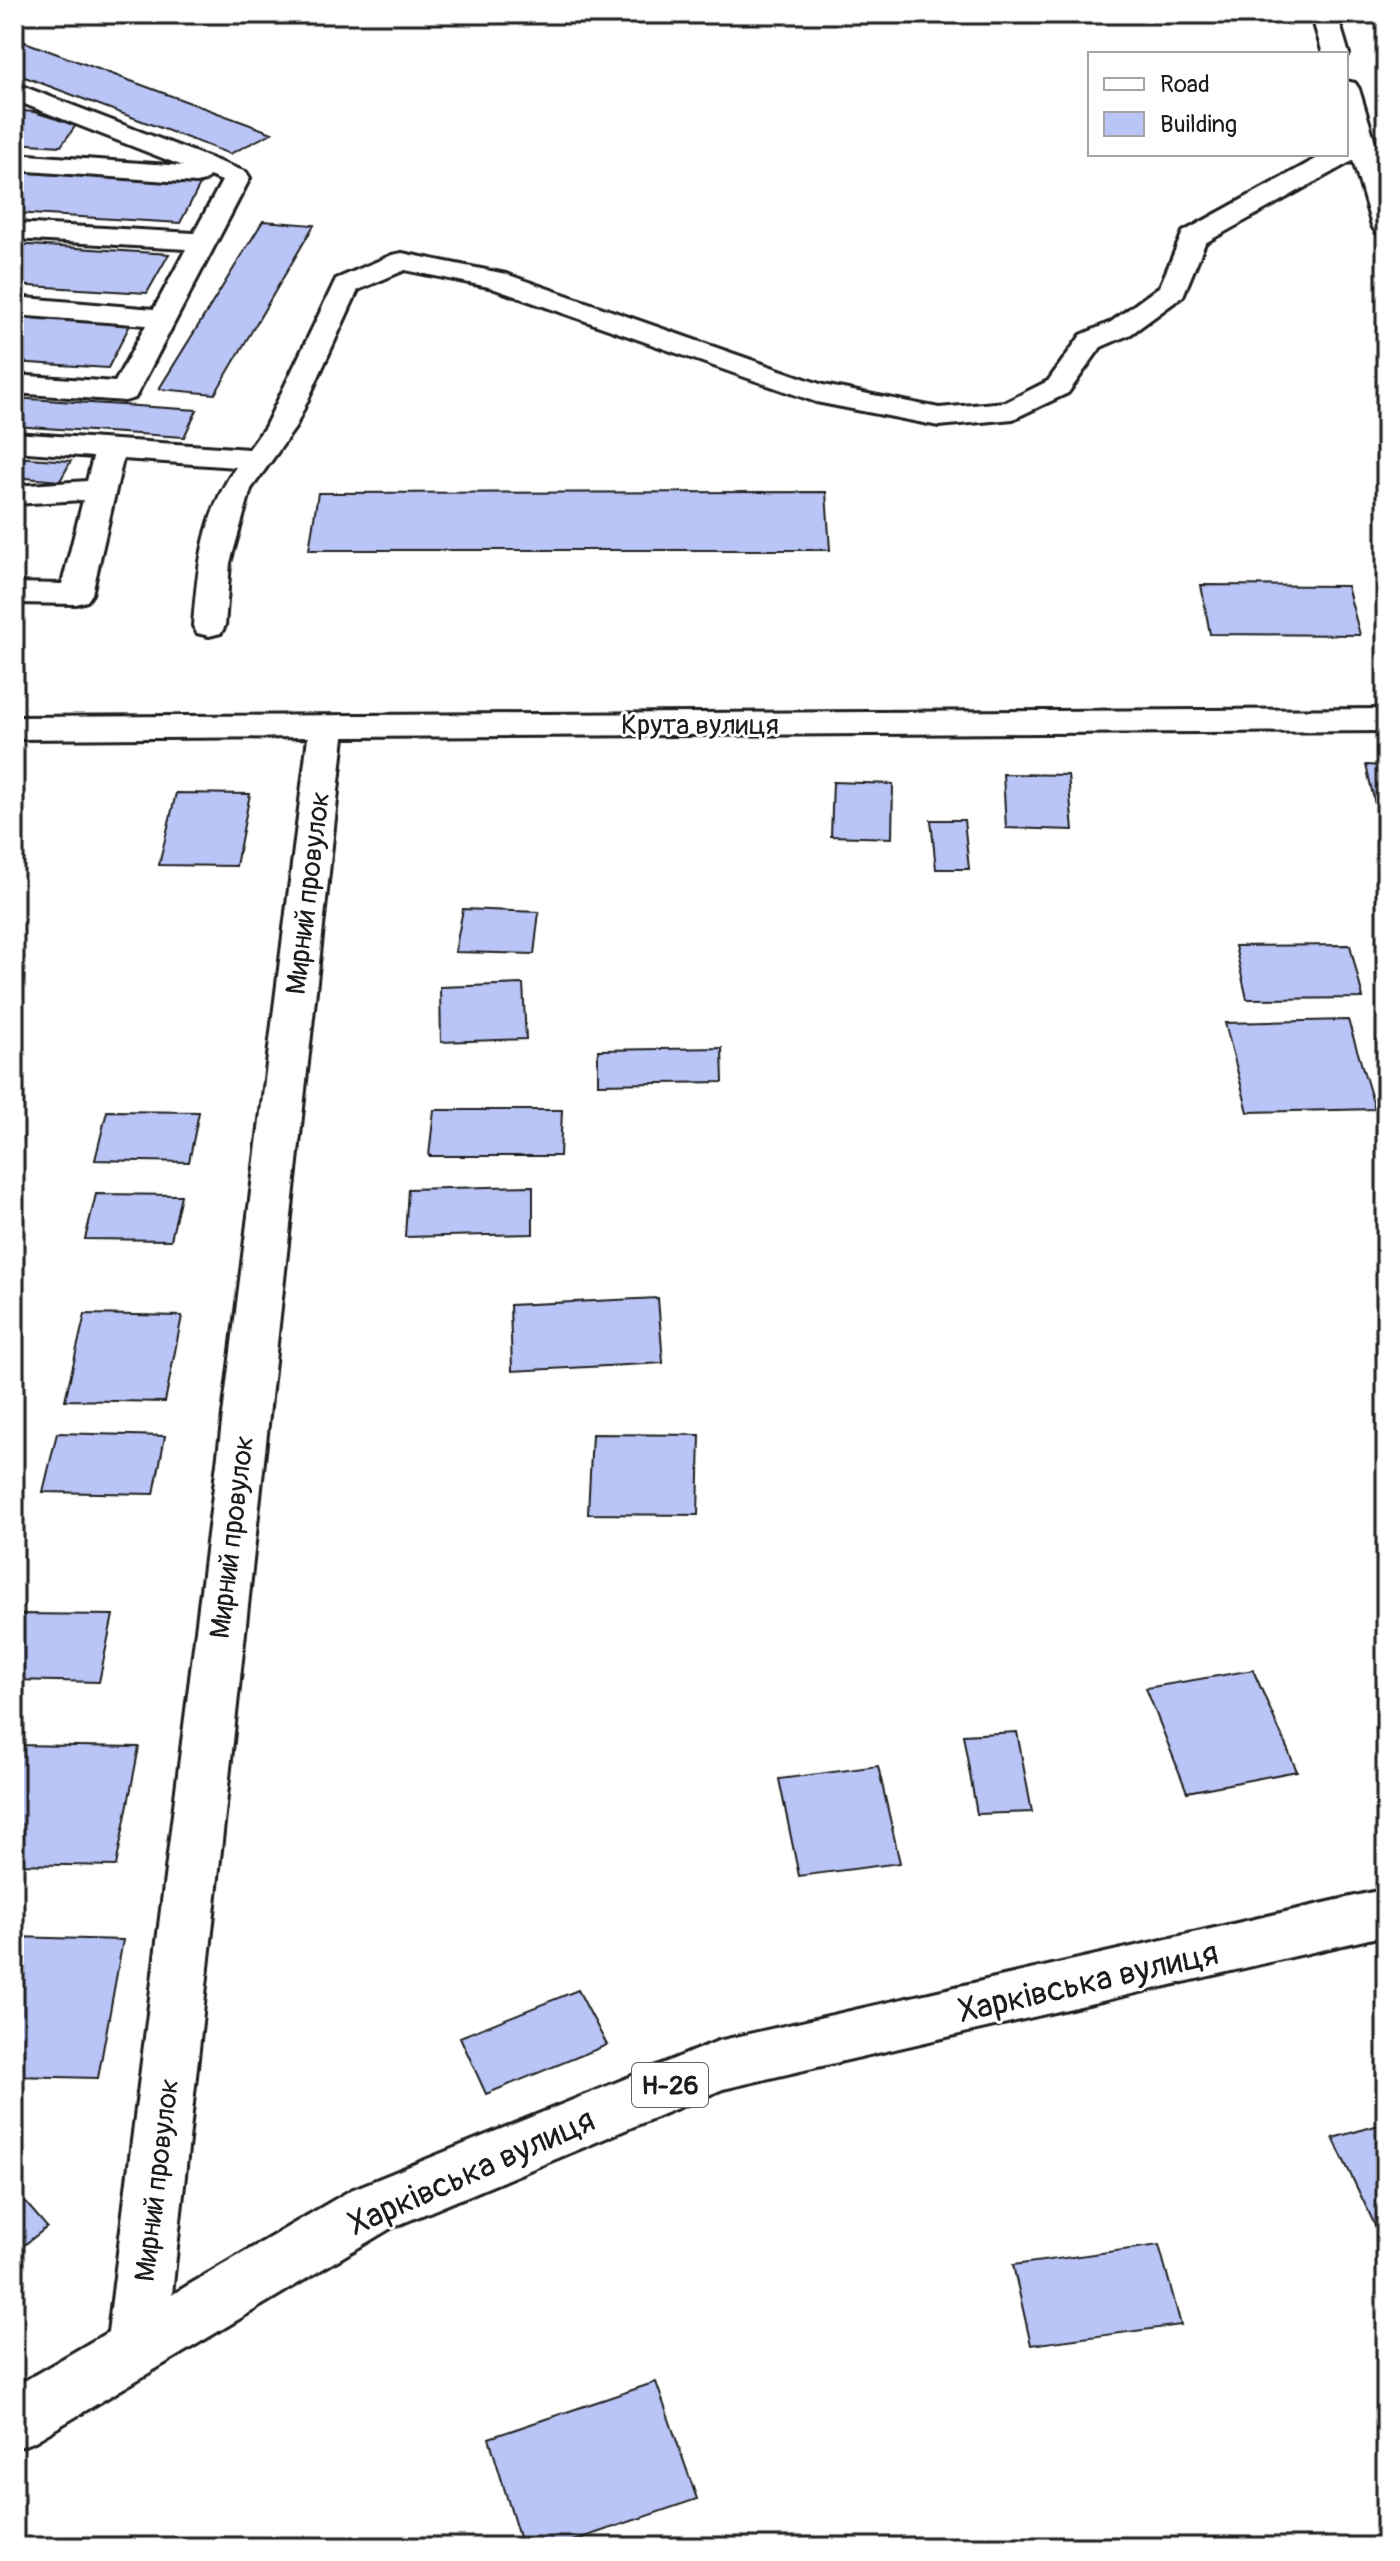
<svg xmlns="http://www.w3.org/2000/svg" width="1400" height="2561" viewBox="0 0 1400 2561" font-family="Pangolin,sans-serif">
  <rect width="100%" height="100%" fill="#fff"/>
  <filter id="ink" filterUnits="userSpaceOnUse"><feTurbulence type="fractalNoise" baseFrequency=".0125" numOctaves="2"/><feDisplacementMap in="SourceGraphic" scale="16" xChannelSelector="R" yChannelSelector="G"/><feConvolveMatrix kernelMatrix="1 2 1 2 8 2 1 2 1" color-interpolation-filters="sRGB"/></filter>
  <g filter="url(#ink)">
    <path fill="#b9c5f6" stroke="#1c1c1c" stroke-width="2" d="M14 38 272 133 230 154 14 73Z
      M14 110 34 112 76 125 61 146 14 143Z
      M14 172 201 183 180 223 14 213Z
      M263 221 314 225 215 394 159 389Z
      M14 244 169 254 147 293 14 285Z
      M14 316 131 323 108 368 14 362Z
      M14 398 197 410 184 437 14 426Z
      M14 457 71 461 60 481 14 477Z
      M826 492 830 550H309L318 493Z
      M1201 585 1347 586 1360 635 1210 634Z
      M1366 765 1386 766V822L1379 821Z
      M1003 774 1068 775 1073 830 1006 828Z
      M833 782 893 784 892 838 831 836Z
      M176 793 250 794 236 866 159 865Z
      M931 820H964L969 869H936Z
      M463 909 539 912 534 954 455 952Z
      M1350 945 1363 998 1247 999 1235 946Z
      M523 984 526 1039 441 1042 440 987Z
      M1348 1020 1375 1109 1248 1112 1225 1023Z
      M722 1048 723 1082 598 1084V1050Z
      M434 1110H562L560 1156H429Z
      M107 1111 199 1112 189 1162 95 1160Z
      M533 1186V1234L405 1237 408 1189Z
      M96 1194 181 1195 171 1240 85 1239Z
      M658 1298 663 1363 512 1371 510 1305Z
      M85 1314 182 1316 165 1402 65 1400Z
      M57 1433 165 1436 154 1494 43 1492Z
      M592 1434 700 1435 698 1515 588 1514Z
      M19 1614 113 1615 99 1682 14 1680V1634Z
      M1253 1670 1297 1771 1187 1792 1146 1688Z
      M1017 1732 1032 1812 977 1814 963 1735Z
      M14 1745 139 1747 116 1866 14 1864Z
      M878 1766 900 1863 799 1876 779 1779Z
      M14 1937 123 1940 98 2078 14 2076Z
      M578 1990 607 2045 486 2094 460 2037Z
      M1386 2123V2248L1333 2138Z
      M14 2189 47 2227 14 2253Z
      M1159 2245 1181 2325 1031 2345 1013 2265Z
      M656 2382 697 2499 555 2547H522L489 2438Z"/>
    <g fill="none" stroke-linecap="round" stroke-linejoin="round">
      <defs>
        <path id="lane" d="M14 83 246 172 250 178 135 398 125 401 14 393V375L115 382 146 325 14 315V297L154 309 186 249 14 239V223L194 233 222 181 209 176 205 181 196 183 14 170V154L183 166 14 100Z
          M1346 146 1354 148 1358 154 1354 160 1205 243 1183 296 1131 334 1101 347 1068 393 1013 419 939 426 816 402 489 287 405 270 358 290 295 428 251 489 230 563 225 626 221 633 209 636 197 633 193 626C197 571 203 513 236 467L123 459 92 594 87 601 76 604 14 603V583L62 584 83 500 14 504V486L87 481 93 457 14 451V433L249 449 265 427 336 279 392 255 402 253 506 274 823 385 939 408 1006 402 1048 381 1081 335 1111 322 1160 286 1183 232 1325 154H1346Z"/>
        <path id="street" d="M1311 14H1337L1349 54 1346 58V54H1323Z
          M1346 81 1355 83 1359 89 1386 178V235L1376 232 1372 226 1346 136Z
          M1386 709V731L344 737 166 2348 157 2368 136 2376 115 2368 106 2348 308 737 14 739V717Z"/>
        <path id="primary" d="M1386 1889V1935L723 2089 391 2228 35 2441 14 2449V2387L351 2190 718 2041Z"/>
      </defs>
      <use href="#lane" stroke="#1c1c1c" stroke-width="6"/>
      <use href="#street" stroke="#1c1c1c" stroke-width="6"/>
      <use href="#primary" stroke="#1c1c1c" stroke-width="6"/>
      <use href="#lane" fill="#fff" fill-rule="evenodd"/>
      <use href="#street" fill="#fff" fill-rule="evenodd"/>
      <use href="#primary" fill="#fff" fill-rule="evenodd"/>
    </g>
  </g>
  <g text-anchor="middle" stroke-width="6" stroke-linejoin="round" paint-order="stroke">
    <rect fill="#fff" stroke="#606060" stroke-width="2" x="632" y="2063" width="76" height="44" rx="6"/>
    <g font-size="26" font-weight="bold" fill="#1c1c1c">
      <text x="670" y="2094">Н-26</text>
    </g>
    <g font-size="28" fill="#1c1c1c" stroke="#fff">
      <text x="700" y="734">Крута вулиця</text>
      <text transform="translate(307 893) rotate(-83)" y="10">Мирний провулок</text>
      <text transform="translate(231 1537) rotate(-83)" y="10">Мирний провулок</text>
      <text transform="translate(156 2180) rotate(-83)" y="10">Мирний провулок</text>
    </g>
    <g font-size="34" fill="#1c1c1c" stroke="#fff">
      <text transform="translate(1088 1981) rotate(-13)" y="12">Харківська вулиця</text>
      <text transform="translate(471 2171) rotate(-24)" y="12">Харківська вулиця</text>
    </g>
  </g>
  <rect width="1400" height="2561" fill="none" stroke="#fff" stroke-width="48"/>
  <rect x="24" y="24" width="1352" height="2513" fill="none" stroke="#1c1c1c" stroke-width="3" filter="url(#ink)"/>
  <rect x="1088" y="52" width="260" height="104" fill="#ffffff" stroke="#a4a4a4" stroke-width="2"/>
  <rect x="1104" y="78" width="40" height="12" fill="#ffffff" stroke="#a4a4a4" stroke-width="2"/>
  <text x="1160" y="92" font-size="24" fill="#1c1c1c">Road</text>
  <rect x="1104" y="112" width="40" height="24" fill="#b9c5f6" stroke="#a4a4a4" stroke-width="2"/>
  <text x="1160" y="132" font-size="24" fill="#1c1c1c">Building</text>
</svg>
